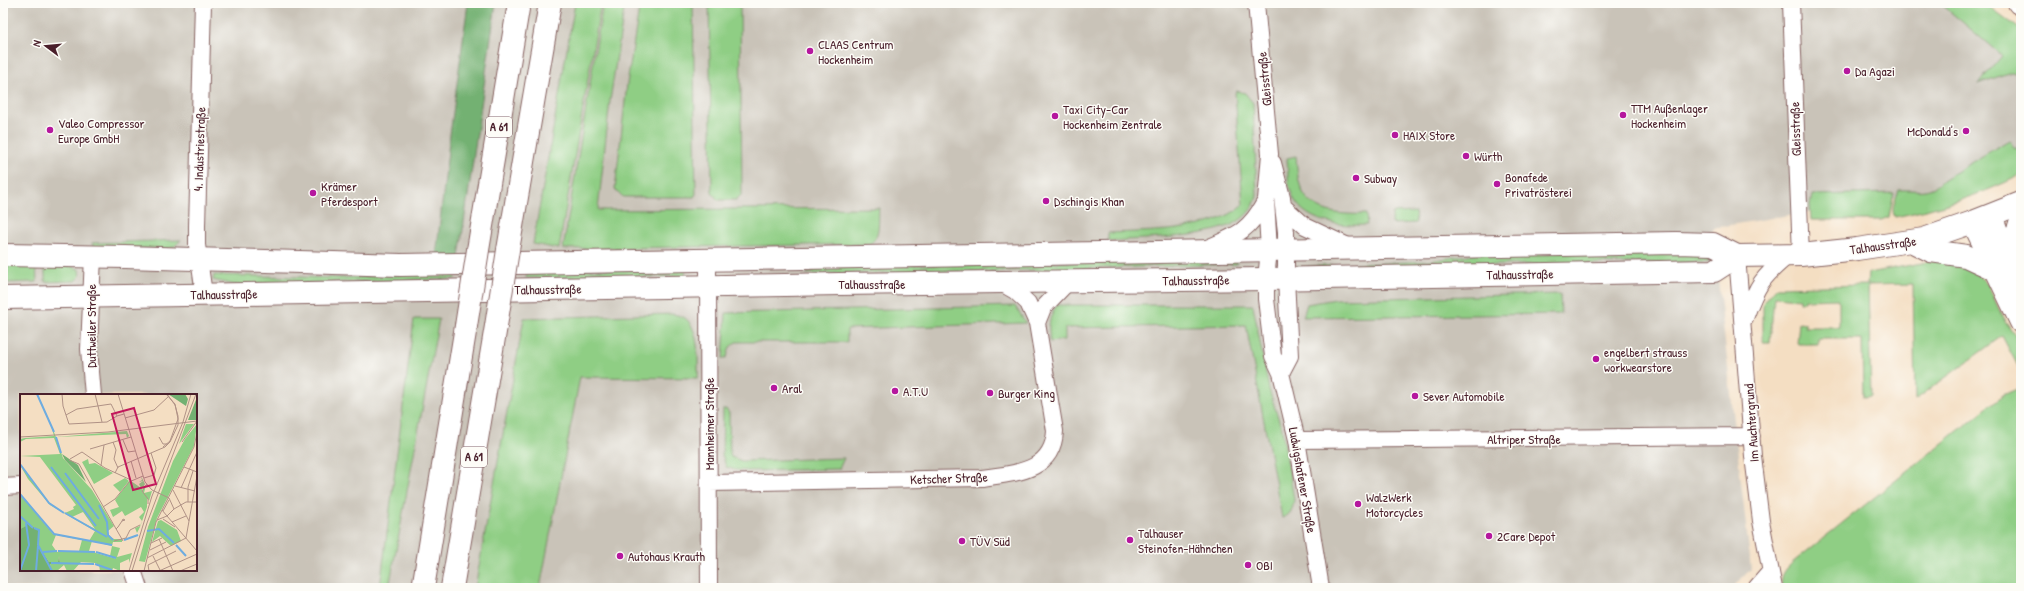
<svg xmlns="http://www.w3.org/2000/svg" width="2024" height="591" viewBox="0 0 2024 591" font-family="'Patrick Hand',sans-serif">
  <rect width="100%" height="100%" fill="#fdfcf7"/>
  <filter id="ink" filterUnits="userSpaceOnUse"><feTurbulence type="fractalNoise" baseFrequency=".025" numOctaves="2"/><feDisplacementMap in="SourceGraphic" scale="8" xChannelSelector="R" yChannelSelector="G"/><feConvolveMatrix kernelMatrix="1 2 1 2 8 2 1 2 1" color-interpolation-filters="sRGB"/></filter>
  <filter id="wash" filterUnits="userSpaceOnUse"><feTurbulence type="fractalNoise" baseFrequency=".012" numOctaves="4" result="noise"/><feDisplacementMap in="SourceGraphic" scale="16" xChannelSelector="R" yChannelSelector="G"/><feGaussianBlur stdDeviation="0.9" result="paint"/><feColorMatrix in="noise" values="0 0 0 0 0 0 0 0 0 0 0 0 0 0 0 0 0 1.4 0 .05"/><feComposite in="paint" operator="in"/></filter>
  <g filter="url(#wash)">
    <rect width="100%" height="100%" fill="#f4dec2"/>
    <path fill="#c9c3b8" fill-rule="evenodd" d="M3 3H1956L2021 48V158L1951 188 1712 228 1751 569 1732 588H3ZM21 395H196V570H21Z"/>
    <path fill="#8fce84" stroke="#6c7658" d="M575 3H601L559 249 533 244Z
      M603 3H625L610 101 598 210 879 208C878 220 881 236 870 244L563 249Z
      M640 3H693L696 194 694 197H623L615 189 627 84Z
      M709 3H740L742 194 736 200H718L712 193Z
      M1940 3H1985L2021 30V74L2011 72 1978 84 2002 56Z
      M1237 91 1245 93 1253 103 1257 196C1254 209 1244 219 1231 225 1201 238 1142 239 1108 241V233C1149 231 1211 233 1243 205L1235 92Z
      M2009 140 2015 149 2021 146V175C1981 195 1939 208 1895 217 1890 210 1896 198 1899 190 1916 189 1930 195 1942 180Z
      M1296 156C1297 165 1297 176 1300 185 1309 214 1340 215 1366 214L1367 225C1339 226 1301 223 1291 192 1287 181 1288 169 1287 158Z
      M1894 193 1889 217 1881 220H1811L1810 205 1812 195Z
      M1415 212 1416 223 1392 224V213Z
      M181 240 175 246 169 249 93 247 92 243Z
      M1709 249V262L1298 268 1297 267 1428 261 1487 252Z
      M1237 259V264L1003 271 806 274 820 267Z
      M1953 259 1974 271 1988 285 2003 318 2021 343V372L2002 336 1915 400 1913 284 1868 285 1871 396 1863 397 1862 339H1818V344H1797L1799 322 1805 323V327H1839V299L1805 300V302H1800V299L1774 297 1770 342H1763V303L1777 287 1867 285 1868 273 1938 260Z
      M36 264 37 282 3 283V265Z
      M45 264C57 264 68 264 79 269L80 276 75 281 45 282Z
      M686 269 685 276 526 278 527 270Z
      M456 271 455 279 235 285 213 280 214 275 342 278Z
      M1560 294 1561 314 1303 317 1307 304 1336 299Z
      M1057 305H1253L1269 389 1282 430 1294 499C1293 509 1291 515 1282 518L1246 325 1065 328V340L1050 342C1048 327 1048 318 1057 305Z
      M1015 306 1026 323 847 329V342H736L730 347 727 357 723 359 726 313Z
      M673 314C677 315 682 316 685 318 700 329 698 361 698 378L580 377 540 588H475L524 318Z
      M414 319H439L389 588H380Z
      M2017 389 2021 391V588H1782C1780 576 1784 571 1792 563L2003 395Z
      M723 409H726L729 413 730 453 731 457 742 461 844 458 839 469 747 471 735 470 726 467 722 454Z"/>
    <path fill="#73b172" stroke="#5e684e" d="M468 3H496L458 264 435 265 449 142Z"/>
  </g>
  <g filter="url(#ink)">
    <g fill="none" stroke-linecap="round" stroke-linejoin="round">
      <defs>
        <path id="minor" d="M203 3 197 226V245L204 294
          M1256 3 1270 154 1266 200 1269 250 1266 279V299L1273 356 1281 373 1297 440 1321 588
          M1791 3 1801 255
          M1273 163 1282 197 1286 232V279L1290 356 1281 373
          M1284 207 1305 226 1350 247
          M1207 248C1238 235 1250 230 1266 200
          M93 256 89 349 93 395
          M1737 256 1753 456 1761 521 1774 588
          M708 260 709 588
          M1745 318C1757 285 1762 277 1789 255
          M1037 323 1043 308 1069 281
          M1297 440 1752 436
          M709 483 982 478C1015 473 1053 472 1055 431L1037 323 1028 303 1015 291 1001 283
          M3 487 21 486
          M133 570 139 588
          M1756 588 1769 573"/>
        <path id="secondary" d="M3 255 125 257 401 265 1676 243 1713 244 1737 256 1801 255 1857 249 1924 239 1973 222 2021 203
          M3 298 840 284 1266 279 1714 271 1737 256"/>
        <path id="trunk" d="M2019 3 2021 4
          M1991 216 2003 247 2021 279
          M1973 222 2021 322
          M1913 242 1931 251 1966 256 1994 269
          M2019 268C2014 250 2015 238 2021 220"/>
        <path id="motorway" d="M478 250 519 3
          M508 250 550 3
          M423 588 466 326
          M452 588 496 326"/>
      </defs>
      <use href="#minor" stroke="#866260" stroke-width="18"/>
      <use href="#secondary" stroke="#866260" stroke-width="24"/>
      <use href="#trunk" stroke="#866260" stroke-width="24"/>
      <use href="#motorway" stroke="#866260" stroke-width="24"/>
      <use href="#minor" stroke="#fff" stroke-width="16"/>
      <use href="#secondary" stroke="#fff" stroke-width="22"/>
      <use href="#trunk" stroke="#fff" stroke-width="22"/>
      <use href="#motorway" stroke="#fff" stroke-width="22"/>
      <defs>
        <path id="motorway-bridge" d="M466 326 478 250
          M496 326 508 250"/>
      </defs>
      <use href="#motorway-bridge" stroke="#866260" stroke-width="24" stroke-linecap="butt"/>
      <use href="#motorway-bridge" stroke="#fff" stroke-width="22"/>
    </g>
  </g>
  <g fill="#b5179e" stroke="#fdfcf7" stroke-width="1.5">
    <circle cx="810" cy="51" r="4"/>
    <circle cx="1847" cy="71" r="4"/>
    <circle cx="1623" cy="115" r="4"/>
    <circle cx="1055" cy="116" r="4"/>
    <circle cx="50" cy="130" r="4"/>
    <circle cx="1966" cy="131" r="4"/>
    <circle cx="1395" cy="135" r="4"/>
    <circle cx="1466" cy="156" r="4"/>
    <circle cx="1356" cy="178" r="4"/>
    <circle cx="1497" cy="184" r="4"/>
    <circle cx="313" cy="193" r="4"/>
    <circle cx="1046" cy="201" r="4"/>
    <circle cx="1596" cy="359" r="4"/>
    <circle cx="774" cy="388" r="4"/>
    <circle cx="895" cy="391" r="4"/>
    <circle cx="990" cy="393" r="4"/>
    <circle cx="1415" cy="396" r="4"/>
    <circle cx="1358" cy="504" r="4"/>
    <circle cx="1489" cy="536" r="4"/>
    <circle cx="1130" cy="540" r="4"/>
    <circle cx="962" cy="541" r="4"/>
    <circle cx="620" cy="556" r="4"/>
    <circle cx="1248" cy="565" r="4"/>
  </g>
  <g text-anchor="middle" stroke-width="3" stroke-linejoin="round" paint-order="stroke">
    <g fill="#fdfcf7" stroke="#806168" stroke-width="1">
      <rect x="486" y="117" width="26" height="20" rx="3"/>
      <rect x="461" y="447" width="26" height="20" rx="3"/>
    </g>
    <g font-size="12" font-weight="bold" fill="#4a1f2b">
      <text x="499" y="131">A 61</text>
      <text x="474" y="461">A 61</text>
    </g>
    <g font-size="13" fill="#4a1f2b" stroke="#fdfcf7" text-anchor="start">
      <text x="818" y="49">CLAAS Centrum<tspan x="818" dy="15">Hockenheim</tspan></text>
      <text x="1855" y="76">Da Agazi</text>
      <text x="1631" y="113">TTM Außenlager<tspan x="1631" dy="15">Hockenheim</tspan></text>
      <text x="1063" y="114">Taxi City-Car<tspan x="1063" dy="15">Hockenheim Zentrale</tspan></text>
      <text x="58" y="128">Valeo Compressor<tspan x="58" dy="15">Europe GmbH</tspan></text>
      <text x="1958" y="136" text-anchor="end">McDonald's</text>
      <text x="1403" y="140">HAIX Store</text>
      <text x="1474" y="161">Würth</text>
      <text x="1505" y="182">Bonafede<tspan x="1505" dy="15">Privatrösterei</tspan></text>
      <text x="1364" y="183">Subway</text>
      <text x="321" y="191">Krämer<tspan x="321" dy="15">Pferdesport</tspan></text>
      <text x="1054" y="206">Dschingis Khan</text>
      <text x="1604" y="357">engelbert strauss<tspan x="1604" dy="15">workwearstore</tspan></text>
      <text x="782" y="393">Aral</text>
      <text x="903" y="396">A.T.U</text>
      <text x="998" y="398">Burger King</text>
      <text x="1423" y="401">Sever Automobile</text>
      <text x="1366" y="502">WalzWerk<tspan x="1366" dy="15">Motorcycles</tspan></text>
      <text x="1138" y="538">Talhauser<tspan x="1138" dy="15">Steinofen-Hähnchen</tspan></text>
      <text x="1497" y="541">2Care Depot</text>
      <text x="970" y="546">TÜV Süd</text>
      <text x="628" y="561">Autohaus Krauth</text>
      <text x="1256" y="570">OBI</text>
    </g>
    <g font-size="13" fill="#4a1f2b" stroke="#fdfcf7">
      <text transform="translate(1264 79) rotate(-96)" y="5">Gleisstraße</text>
      <text transform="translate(1795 129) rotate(-92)" y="5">Gleisstraße</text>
      <text transform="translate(199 149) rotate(-88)" y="5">4. Industriestraße</text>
      <text transform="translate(1883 245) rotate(-8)" y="5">Talhausstraße</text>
      <text transform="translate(1520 274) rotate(-1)" y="5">Talhausstraße</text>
      <text transform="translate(1196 280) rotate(-1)" y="5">Talhausstraße</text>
      <text x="872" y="289">Talhausstraße</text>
      <text transform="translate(548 289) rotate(-1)" y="5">Talhausstraße</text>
      <text transform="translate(224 294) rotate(-1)" y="5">Talhausstraße</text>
      <text transform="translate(91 326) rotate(-90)" y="5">Duttweiler Straße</text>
      <text transform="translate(1751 423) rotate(-94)" y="5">Im Auchtergrund</text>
      <text transform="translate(709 424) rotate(-90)" y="5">Mannheimer Straße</text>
      <text x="1524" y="444">Altriper Straße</text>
      <text transform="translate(949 478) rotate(-2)" y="5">Ketscher Straße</text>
      <text transform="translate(1303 480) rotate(80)" y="5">Ludwigshafener Straße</text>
    </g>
  </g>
  <g transform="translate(20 394)">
    <rect width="177" height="177" fill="#f4dec2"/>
    <path d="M166 30H174L159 50ZM177 30 174 52 137 124 125 168 119 167 128 133 153 67 165 45ZM31 31 36 43 107 37 109 42 107 44 106 40 36 43 43 64 72 96 94 132 88 137 89 142 94 145H102V148H93L92 152 72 147 69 157 97 165 90 162 92 152 100 154 97 163 112 159 109 169V165L100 169V177L93 174 92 177H80L79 171 75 169 61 168 53 177H47L44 171 37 177H32L30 170 40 169 39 162 38 168H29L18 151 19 136 6 129 7 132 0 135V100L33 140 69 147 75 137 30 111 8 85 0 71 31 111 45 119 54 115 53 113 56 111 20 63 0 62 40 60 34 44 6 45 0 48V45L5 44 34 42ZM63 118 75 135 52 123ZM36 141 62 146 59 157 61 158H37L32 151ZM68 65 69 70 75 69 93 79 74 90 62 68ZM121 83 122 84 125 90 122 95V99L123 94 126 91 124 99 132 97 129 107 127 104V113L120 133 117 139 115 134 120 132 122 127 119 123 124 118 121 113 105 122 102 117 93 123 90 116 99 113 95 106 108 89 111 87 121 94 119 90 123 87 119 88 122 86ZM105 84 109 87 100 98 93 91ZM141 126 157 136 161 147 151 152 140 142 132 148 138 127Z" fill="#8fce84" fill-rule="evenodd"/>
    <path d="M148 0H165L168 5 166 12ZM177 3V26H168L172 16ZM42 60 58 71 66 88 45 66ZM6 129 19 136 18 151 29 168H38L39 162 40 169 30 170 32 177H0V135L6 132Z" fill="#73b172"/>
    <path fill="none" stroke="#6eace0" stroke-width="2" d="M17 0 34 38M36 43 41 59M0 70 29 109 44 119M31 73 76 132M45 79 79 125M0 100 34 140 92 151M79 111 87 128 88 141 93 146M45 119 87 143M0 122 13 134M14 134 19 136 18 151 32 177M127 137 139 135 154 149M104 146 118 141M156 151 166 162M38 157 75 158M23 158 37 157M76 158 96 164M31 169 74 170M75 170 92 176M0 177 9 151 6 129M16 177 18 152"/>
    <path fill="none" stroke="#b09286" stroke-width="1" d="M42 0 43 12 49 30 87 28 97 22M75 0 82 28M98 0 125 88 132 96 149 104 154 115M46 21 57 15 91 10 97 22 104 20M105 24 134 16 149 2M0 43 88 38 177 27M139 43 143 50H148M103 46 108 58 115 57M93 48 96 56 94 65 98 74M162 48 177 27M143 53 150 47 158 25 155 10 146 0M70 55 111 43M50 65 62 58 85 74 111 86M49 66 59 70 103 147M111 67 116 84M81 72 84 51M164 73 177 78M95 79 98 73 145 53 150 48 158 31V22L155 11 147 0M124 84 134 81 136 74 131 59M127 90 122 97 128 105V110M155 92 175 97M161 94 177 58M153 96 169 127M168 108V93L173 77M83 113 95 105 109 88 123 82M154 115 166 108H177M154 115 147 122 177 157M143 117 149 106M143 125 155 133M137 126 147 122 142 116M152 128 166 122M96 135 98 133 102 127 103 125 105 126 102 127M166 144 177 82M139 145 153 177M94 147 106 144 110 136 120 131M131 149 142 144M130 156 146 148M133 162 140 176M127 164 166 144M109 177 132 102 163 28 171 0M112 177 127 129 176 0M124 177 136 128 174 53 177 38M129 177 128 171 156 157M139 177 177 160M160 177 177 170"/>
    <path fill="#c2185b" fill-opacity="0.15" stroke="#c2185b" stroke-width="2" d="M114 14 136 90 113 96 92 20Z"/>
    <rect width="177" height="177" fill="none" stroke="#4a1f2b" stroke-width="2"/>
  </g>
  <rect width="2024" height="591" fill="none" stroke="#fdfcf7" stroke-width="16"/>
  <g transform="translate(46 46) rotate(286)" stroke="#fdfcf7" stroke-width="3" paint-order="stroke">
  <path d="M0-3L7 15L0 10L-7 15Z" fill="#4a1f2b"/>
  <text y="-6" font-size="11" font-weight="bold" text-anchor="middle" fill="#4a1f2b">N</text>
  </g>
</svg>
